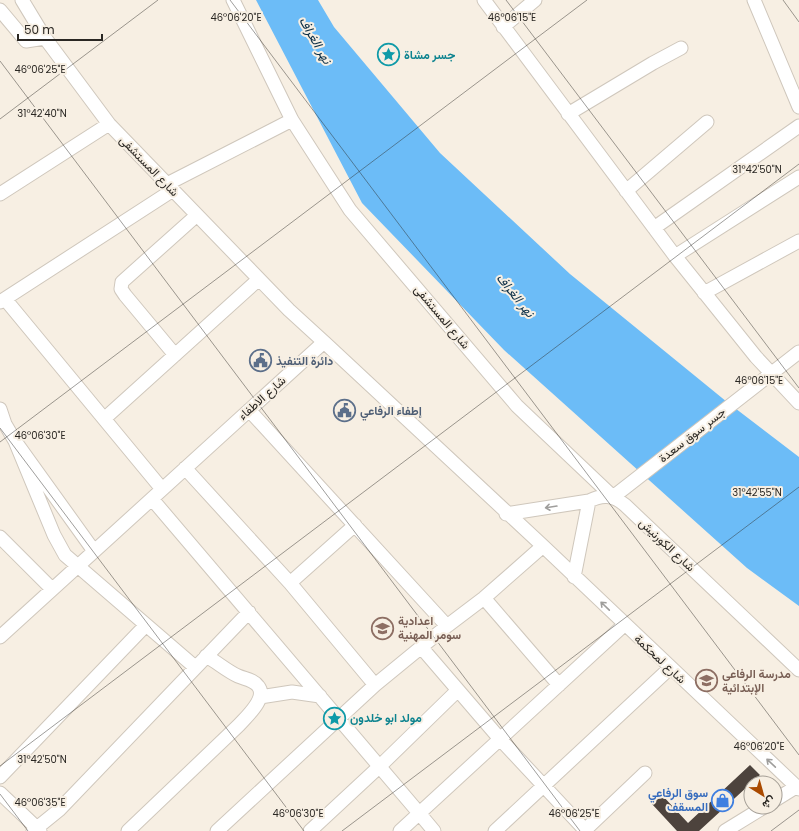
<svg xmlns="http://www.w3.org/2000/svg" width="799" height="831" viewBox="0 0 799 831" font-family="Poppins,Vazirmatn,sans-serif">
  <rect width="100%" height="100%" fill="#f7efe3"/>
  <path fill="#6cbcf7" d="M256 0H318L334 27 440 153 570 274 727 402 799 457V606L747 568 504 350 362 203Z"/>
  <path fill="#4d433d" d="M750 765 760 775 699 831H677L652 804 662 795 688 823Z"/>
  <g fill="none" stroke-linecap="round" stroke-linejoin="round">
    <defs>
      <path id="minor" d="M22 0 45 38
        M233 0 292 120 350 210 517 406 613 497 799 352
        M484 0 675 256 756 357 799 403
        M754 0 799 107
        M0 10 26 41 45 38 109 124 289 310 324 342
        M503 27 535 0
        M568 114 653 63 681 48
        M167 184 292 120
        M626 191 707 122
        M0 194 109 124
        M654 228 799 126
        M675 256 799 177
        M704 293 799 241
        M5 299 162 489
        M0 302 173 190
        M175 355 125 295 121 289 122 282 197 215
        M0 409 5 424 15 441 94 551
        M249 410 447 626
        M104 419 259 279
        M15 441 54 535 65 555 195 667
        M185 468 290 583
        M152 499 419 813 434 831
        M506 514 589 501C603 494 613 495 625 505L799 670
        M355 525 290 583 375 685
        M0 537 52 589
        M574 577 589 501
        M484 598 559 685
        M0 637 324 342 543 546 799 789
        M421 647 500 739 585 830
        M260 697 292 692 320 696
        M0 777 146 625
        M0 793 40 831
        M775 800 796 787
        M33 831 59 810 249 612
        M128 831 239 725C246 717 268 698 258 686 254 680 245 679 238 676 227 671 217 662 206 656
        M217 831 375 685 447 626 484 598 543 546
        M310 831 380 766 458 690
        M400 831 624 625
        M495 831 670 668
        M584 831 645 773
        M725 831 764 807"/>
    </defs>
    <use href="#minor" stroke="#cfc7bc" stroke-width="15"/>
    <use href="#minor" stroke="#fff" stroke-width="13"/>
  </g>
  <defs><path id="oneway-shaft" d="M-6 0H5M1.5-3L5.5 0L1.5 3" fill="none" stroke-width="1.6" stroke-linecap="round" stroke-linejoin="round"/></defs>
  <g stroke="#9f9e9c">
    <use href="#oneway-shaft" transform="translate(551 507) rotate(171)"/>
    <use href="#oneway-shaft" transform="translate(605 606) rotate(-136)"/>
    <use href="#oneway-shaft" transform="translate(771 763) rotate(-137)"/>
  </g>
  <path fill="none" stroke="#2a2723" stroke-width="1" stroke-opacity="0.45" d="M230 0 799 755M506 0 799 388M783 0 799 22M0 61 580 831M0 119 158 0M0 428 304 831M0 442 587 0M0 766 799 164M0 794 28 831M342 831 799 487M771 831 799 810"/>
  <defs>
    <symbol id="sight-ring" viewBox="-11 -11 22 22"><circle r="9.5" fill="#f7efe3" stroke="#0f9aa8" stroke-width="1.5"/><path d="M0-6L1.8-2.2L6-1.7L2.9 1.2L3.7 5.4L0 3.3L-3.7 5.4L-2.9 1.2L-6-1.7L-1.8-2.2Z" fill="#0f9aa8"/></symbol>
    <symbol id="civic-ring" viewBox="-11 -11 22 22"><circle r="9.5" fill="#f7efe3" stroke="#5c6f8a" stroke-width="1.5"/><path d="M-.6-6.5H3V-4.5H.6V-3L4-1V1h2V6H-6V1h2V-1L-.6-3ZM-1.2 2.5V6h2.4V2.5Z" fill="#5c6f8a"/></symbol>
    <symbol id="school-ring" viewBox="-11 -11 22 22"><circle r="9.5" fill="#f7efe3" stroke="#8d6e63" stroke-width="1.5"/><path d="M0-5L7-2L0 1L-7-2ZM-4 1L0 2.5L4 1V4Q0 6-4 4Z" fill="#8d6e63"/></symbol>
    <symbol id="shop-ring" viewBox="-11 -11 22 22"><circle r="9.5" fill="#f7efe3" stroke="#3f7fe0" stroke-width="1.5"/><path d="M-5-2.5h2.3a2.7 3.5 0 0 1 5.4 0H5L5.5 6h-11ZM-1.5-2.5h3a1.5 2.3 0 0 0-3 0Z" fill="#3f7fe0"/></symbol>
  </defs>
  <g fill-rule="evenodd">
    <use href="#sight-ring" x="376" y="42" width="25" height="25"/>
    <use href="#civic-ring" x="248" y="348" width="25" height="25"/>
    <use href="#civic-ring" x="332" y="398" width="25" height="25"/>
    <use href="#school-ring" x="370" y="616" width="25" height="25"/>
    <use href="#school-ring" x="694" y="668" width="25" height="25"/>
    <use href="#sight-ring" x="322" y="706" width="25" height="25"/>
    <use href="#shop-ring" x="710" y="788" width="25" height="25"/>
  </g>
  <g text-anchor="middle" stroke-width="4" stroke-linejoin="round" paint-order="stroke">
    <g font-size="12" font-weight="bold" fill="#0d838f" stroke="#f7efe3" text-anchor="start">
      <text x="404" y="59">جسر مشاة</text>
      <text x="350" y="722">مولد ابو خلدون</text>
    </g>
    <g font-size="12" fill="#2a2723" stroke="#f7efe3">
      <text transform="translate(149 166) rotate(46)" y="4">شارع المستشفى</text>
      <text transform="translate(442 317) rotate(50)" y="4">شارع المستشفى</text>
      <text transform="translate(262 398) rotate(-42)" y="4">شارع الاطفاء</text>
      <text transform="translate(692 435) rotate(-38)" y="4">جسر سوق سعدة</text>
      <text transform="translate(667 545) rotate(43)" y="4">شارع الكورنيش</text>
      <text transform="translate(660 659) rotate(43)" y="4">شارع لمحكمة</text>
    </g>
    <g font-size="12" font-weight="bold" fill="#4e5e75" stroke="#f7efe3" text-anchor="start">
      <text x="276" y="365">دائرة التنفيذ</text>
      <text x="360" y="415">إطفاء الرفاعي</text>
    </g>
    <g font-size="12" font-weight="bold" fill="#785e54" stroke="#f7efe3" text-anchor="start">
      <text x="398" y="625">اعدادية<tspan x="398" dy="14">سومر المهنية</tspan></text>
      <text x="722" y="678">مدرسة الرفاعي<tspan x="722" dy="14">الإبتدائية</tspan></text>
    </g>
    <g font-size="12" font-weight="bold" fill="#366cbe" stroke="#f7efe3" text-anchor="end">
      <text x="708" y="797">سوق الرفاعي<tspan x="708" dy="14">المسقف</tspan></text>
    </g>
    <g font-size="13" font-style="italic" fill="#0c2f47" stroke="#f7efe3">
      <text transform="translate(316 40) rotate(60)" y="5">نهر الغراف</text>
      <text transform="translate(516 295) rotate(51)" y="5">نهر الغراف</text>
    </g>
  </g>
  <g font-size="10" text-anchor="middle" fill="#2a2723" stroke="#f7efe3" stroke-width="4" stroke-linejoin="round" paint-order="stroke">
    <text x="236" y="21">46°06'20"E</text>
    <text x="512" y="21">46°06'15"E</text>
    <text x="40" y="73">46°06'25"E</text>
    <text x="42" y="117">31°42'40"N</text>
    <text x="757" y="173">31°42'50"N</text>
    <text x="759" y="384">46°06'15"E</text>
    <text x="40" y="439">46°06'30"E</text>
    <text x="757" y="496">31°42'55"N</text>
    <text x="759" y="750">46°06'20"E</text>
    <text x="42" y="763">31°42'50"N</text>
    <text x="40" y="806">46°06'35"E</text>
    <text x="298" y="817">46°06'30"E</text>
    <text x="574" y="817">46°06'25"E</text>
  </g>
  <g transform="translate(763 795) rotate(143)"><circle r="19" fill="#f7efe3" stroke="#a59f96"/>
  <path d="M0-3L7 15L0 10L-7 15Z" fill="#aa4a00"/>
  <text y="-6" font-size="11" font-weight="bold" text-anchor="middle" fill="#2a2723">ش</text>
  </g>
  <path d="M18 34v6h84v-6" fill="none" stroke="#2a2723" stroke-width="2"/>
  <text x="24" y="34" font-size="12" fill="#2a2723" stroke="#f7efe3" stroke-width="3" paint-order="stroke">50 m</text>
</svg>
